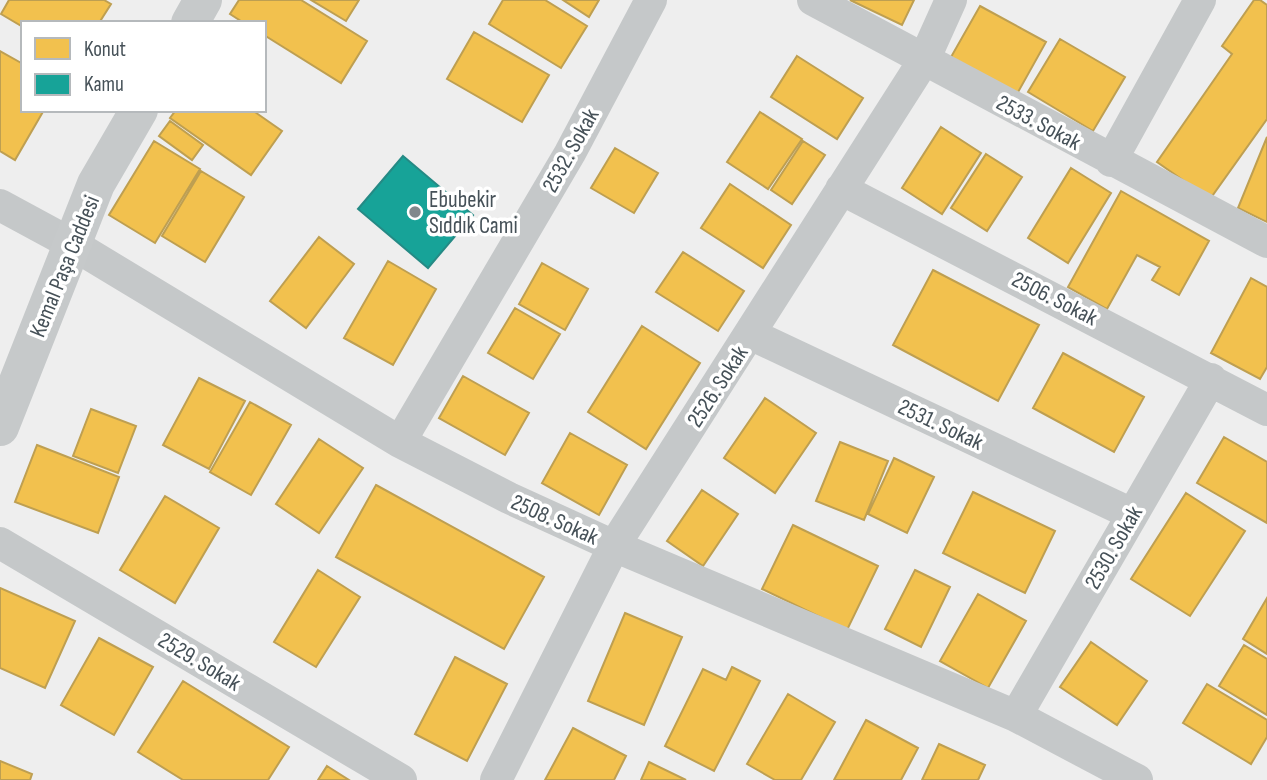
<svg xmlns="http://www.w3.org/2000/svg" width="1267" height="780" viewBox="0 0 1267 780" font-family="'Sofia Sans Condensed',sans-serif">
  <rect width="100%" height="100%" fill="#eee"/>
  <path fill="#f2c14e" stroke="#be9f51" stroke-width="2" d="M9 0H104L111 4 99 23H23V27L1 14Z
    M239 0H301L367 41 341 83 264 35V23H244L230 14Z
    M311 0H359L346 21Z
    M503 0H545L587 26 561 68 489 24Z
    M563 0H599L589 17Z
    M850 0H914L902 25Z
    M1254 0H1260L1267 5V119L1210 199 1157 162 1232 54 1222 46Z
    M980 6 1046 42 1017 94 951 57Z
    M474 32 549 75 522 122 447 79Z
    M1060 39 1125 77 1093 131 1028 92Z
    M0 51 23 64V110H44L15 160 0 151Z
    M797 56 863 98 837 139 771 97Z
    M176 110H252L282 131 251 175 170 118Z
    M760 112 802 139 768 189 727 162Z
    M170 121 203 145 192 160 159 136Z
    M941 127 981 153 942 214 902 188Z
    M1267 137V222L1238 208Z
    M154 141 200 169 155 243 109 215Z
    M803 141 825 155 792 204 771 190Z
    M615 148 658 173 634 213 591 188Z
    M986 154 1022 177 987 231 951 208Z
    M1071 168 1111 193 1068 263 1028 238Z
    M201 171 244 197 205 262 162 236Z
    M730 184 791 225 763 268 701 228Z
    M1121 191 1209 241 1179 295 1152 280 1160 267 1137 255 1107 309 1068 287Z
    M319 237 354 264 306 328 270 301Z
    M683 252 744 291 718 331 656 292Z
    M388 261 436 289 393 365 344 338Z
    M542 263 588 289 565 330 519 304Z
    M933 270 1039 325 998 401 893 345Z
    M1251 278 1267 287V367L1260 379 1211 353Z
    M515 308 560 334 533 379 488 353Z
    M642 326 700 363 646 449 588 412Z
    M1063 353 1144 397 1114 452 1033 408Z
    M463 376 529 413 505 455 439 418Z
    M199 378 245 401 209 469 163 445Z
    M765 398 816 433 775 493 724 458Z
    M250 402 291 425 251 495 210 472Z
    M91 409 136 426 118 473 73 456Z
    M570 433 627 465 599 515 542 483Z
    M1224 437 1267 462V523L1197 483Z
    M319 439 363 468 319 533 276 504Z
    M840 442 888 461 864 520 816 501Z
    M37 445 119 477 98 533 15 502Z
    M894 458 934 477 907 533 868 514Z
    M376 485 544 577 504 649 336 557Z
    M702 490 738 514 703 566 667 541Z
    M973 492 1055 531 1025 593 943 553Z
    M1186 493 1245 531 1190 616 1131 579Z
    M165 496 219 528 175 603 120 570Z
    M793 525 878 566 847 630 762 589Z
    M318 570 360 597 316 667 274 642Z
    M915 570 950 587 921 647 885 629Z
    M0 588 75 621 45 688 0 668Z
    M978 594 1026 621 988 688 940 661Z
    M1267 598V654L1243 639Z
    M625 613 682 637 644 725 588 701Z
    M99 638 153 667 114 735 61 705Z
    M1091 642 1147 681 1117 725 1060 687Z
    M1244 645 1267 659V715L1219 686Z
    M455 657 507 684 467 761 415 734Z
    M732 667 760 681 714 771 665 746 703 669 726 680Z
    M183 681 289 747 268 780H183L138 752Z
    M1207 684 1267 720V737L1251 764 1183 723Z
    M788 694 835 722 801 780H775L747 764Z
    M866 720 918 748 901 780H834Z
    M573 728 626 756 614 780H545Z
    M939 744 985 765 978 780H922Z
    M0 761 32 774 30 780H0Z
    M649 762 686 780H641Z
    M327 766 349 780H318Z"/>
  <path fill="#17a398" stroke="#258a85" stroke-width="2" d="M403 156 473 215 428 268 358 209Z"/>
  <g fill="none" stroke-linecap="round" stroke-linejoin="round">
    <path stroke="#c5c8c9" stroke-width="32" d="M813 0 1267 242
      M1111 161 1200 0
      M841 189 1267 410
      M0 205 72 244 400 442 509 498 614 546 1016 716 1137 780
      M750 334 1132 514
      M400 442 570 153 651 0
      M0 543 401 780
      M1016 716 1211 379
      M496 780 614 546 924 60 951 0"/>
    <path stroke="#c6c9ca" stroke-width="38" d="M190 23 203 0
      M0 427 96 184 139 110"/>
  </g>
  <circle fill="#81888c" stroke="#fff" stroke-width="2.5" cx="415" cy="212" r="7"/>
  <g text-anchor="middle" stroke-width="7" stroke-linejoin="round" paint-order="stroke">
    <g font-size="23" fill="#465158" stroke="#fff">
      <text transform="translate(1039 122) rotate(28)" y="8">2533. Sokak</text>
      <text transform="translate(570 150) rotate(-61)" y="8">2532. Sokak</text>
      <text transform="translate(64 266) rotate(-68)" y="8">Kemal Paşa Caddesi</text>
      <text transform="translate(1055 298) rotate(27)" y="8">2506. Sokak</text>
      <text transform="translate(717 386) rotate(-57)" y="8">2526. Sokak</text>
      <text transform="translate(941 424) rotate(25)" y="8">2531. Sokak</text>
      <text transform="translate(555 519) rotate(24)" y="8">2508. Sokak</text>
      <text transform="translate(1113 547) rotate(-60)" y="8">2530. Sokak</text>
      <text transform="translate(200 661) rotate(31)" y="8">2529. Sokak</text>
    </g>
    <g font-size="23" fill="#465158" stroke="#fff" text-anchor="start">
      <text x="429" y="207">Ebubekir<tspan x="429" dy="26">Sıddık Cami</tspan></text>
    </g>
  </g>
  <rect x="21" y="21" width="245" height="91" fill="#ffffff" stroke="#b5b9bc" stroke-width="2"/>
  <rect x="35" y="38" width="35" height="21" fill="#f2c14e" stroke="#b5b9bc" stroke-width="2"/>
  <text x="84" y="56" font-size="21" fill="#465158">Konut</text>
  <rect x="35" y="74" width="35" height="21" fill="#17a398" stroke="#b5b9bc" stroke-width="2"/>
  <text x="84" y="91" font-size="21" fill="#465158">Kamu</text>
</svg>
